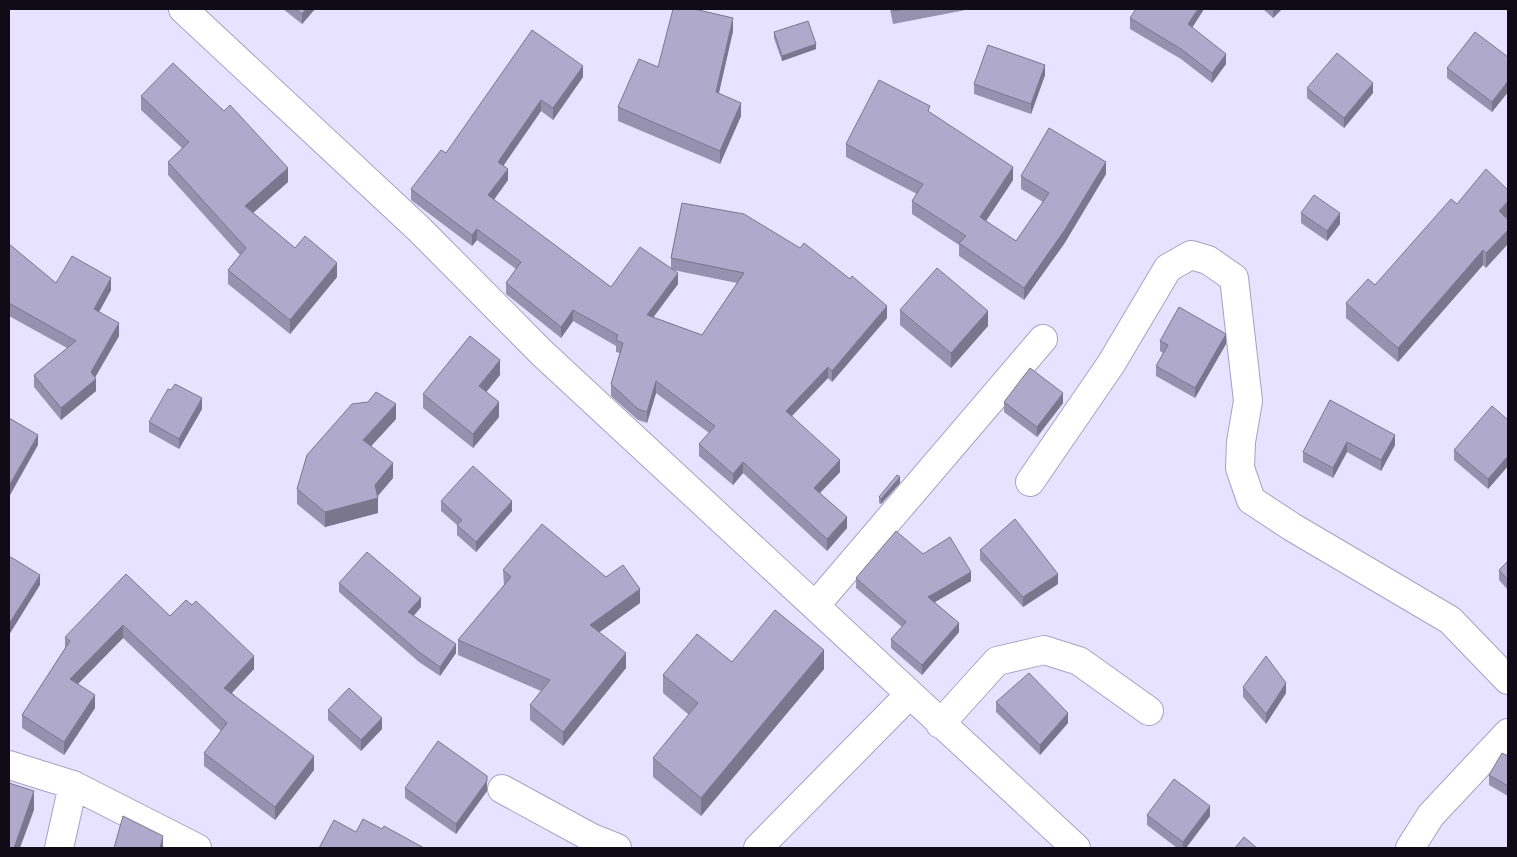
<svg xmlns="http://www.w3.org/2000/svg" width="1517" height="857" viewBox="0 0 1517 857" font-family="'PT Sans Narrow',sans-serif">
  <rect width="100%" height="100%" fill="#e7e2ff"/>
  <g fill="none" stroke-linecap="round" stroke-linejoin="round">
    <defs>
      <path id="minor" d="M183 9 419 229 542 353 1076 848
        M1030 482 1111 364 1168 268 1191 255 1208 260 1234 278 1248 401 1241 442 1240 468 1251 500 1292 527 1450 620 1508 680
        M815 606 1043 339
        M940 724 997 661 1044 650 1079 661 1149 711
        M9 765 73 785 197 848
        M502 789 592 838 617 848
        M59 848 73 785
        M758 848 909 695"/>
      <path id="secondary" d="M1410 848 1431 815 1508 733"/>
    </defs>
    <use href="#minor" stroke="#a8a1c3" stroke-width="30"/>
    <use href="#secondary" stroke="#a8a1c3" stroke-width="30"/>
    <use href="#minor" stroke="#fff" stroke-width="28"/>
    <use href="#secondary" stroke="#fff" stroke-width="28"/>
  </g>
  <path fill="#9691af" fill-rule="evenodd" d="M283 9H315L302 24Z
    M890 9H971L893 24Z
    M1136 9H1204L1192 28 1226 64 1212 83 1181 59 1130 29V18Z
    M1263 9H1282L1273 18Z
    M733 31 719 93 741 116 720 164 618 121V107L658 67Z
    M774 32 816 49 782 61 774 38Z
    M1508 57V92L1492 112 1447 78V68Z
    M1045 75 1031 114 974 94V84Z
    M583 77 553 120 541 111 504 165 508 180 494 200 611 287 671 268V258L682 203 887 318 832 382 828 378 792 416 840 472 820 493 847 528 827 551 743 473 733 485 699 456V444L709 433 656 393 647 423 638 420 611 396V384L620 353 616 352V346L573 321 561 338 506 294V283L516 269 477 240 472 246 411 200V189L446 153ZM673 270 737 283 702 335 653 317 678 284Z
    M1307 88 1373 93 1344 128 1307 98Z
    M141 96 288 182 253 213 295 248 337 277 290 334 228 284V270L240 255 168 175V162L182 148 141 110Z
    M930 113 1013 180 986 221 1016 241 1043 202 1021 189V176L1106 174 1064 244 1024 300 959 256V245L912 214V201L917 194 846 157V144Z
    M1457 204 1506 218 1486 268 1483 265 1398 362 1346 318V303L1375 285Z
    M1301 213 1340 224 1327 241 1301 223Z
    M9 244 56 283 111 290 99 312 119 336 95 377 96 391 61 420 34 387V375L67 348 9 316Z
    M900 310 988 326 951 368 900 325Z
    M1160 341 1226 344 1195 398 1156 376V366L1163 353 1160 351Z
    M500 375 486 392 499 417 473 448 423 408V394Z
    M1330 400 1395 445 1381 471 1347 452 1333 478 1303 462V452Z
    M1004 402 1063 403 1037 437 1004 412Z
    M202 409 179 449 149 432V422Z
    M396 419 371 446 393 478 378 496V513L325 527 297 504V489Z
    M1508 420V466L1488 489 1454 460V450Z
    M900 483 881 504 879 503V497Z
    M441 501 512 511 476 552 457 535V525L441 511Z
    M980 550 1058 584 1023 607 980 560Z
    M923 554 971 581 935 602 959 632 922 675 891 648V639L902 627 856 588V578Z
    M1508 561V590L1499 580V570Z
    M503 570 640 603 599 632 626 668 563 746 530 720V705L541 691 458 655V640L504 585Z
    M339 583 421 607 414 616 456 653 440 676 419 662 339 592Z
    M170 616 254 669 232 693 314 770 275 820 204 766V753L221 731 123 638 78 684 95 708 64 755 22 728V715L65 648V637Z
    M732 662 824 669 701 816 653 777V758L689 715 663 693V675Z
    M1243 687 1286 693 1266 724 1243 697Z
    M996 702 1068 723 1040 755 996 712Z
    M328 710 382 729 361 751 328 720Z
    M1508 756V796L1489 785V775Z
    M487 786V791L456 834 405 798V788Z
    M1147 815 1210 816 1186 848H1177L1147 825Z"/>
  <path fill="#7a768e" d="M306 9H315L302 24V14Z
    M1198 9H1204L1188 34V24Z
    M1273 9H1282L1273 18Z
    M733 18V31L716 105V92Z
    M816 44V49L782 61V56Z
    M1226 54V64L1212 83V73Z
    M1045 65V75L1031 114V104Z
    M583 66V77L553 120V108Z
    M1508 81V92L1492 112V102Z
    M1373 83V93L1344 128V118Z
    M541 100V111L498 173V162Z
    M741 103V116L720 164V151Z
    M1106 162V174L1064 244 1024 300V288Z
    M1013 167V180L980 230V217Z
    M288 168V182L245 220V206Z
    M508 169V180L488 207V195Z
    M1508 201V216L1499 226V211Z
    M1340 213V224L1327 241V231Z
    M477 229V240L472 246V235Z
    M1508 230V244L1486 268V253Z
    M1483 250V265L1398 362V348Z
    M337 263V277L290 334V320Z
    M678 273V284L647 326V315Z
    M111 278V290L94 321V309Z
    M887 306V318L832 382V371Z
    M573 310V321L561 338V327Z
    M988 311V326L951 368V353Z
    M119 323V336L93 381 96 379V391L61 420V408L91 372Z
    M1226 334V344L1195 398V388Z
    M500 360V375L479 401V386Z
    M828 367V378L786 422V411Z
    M656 381V393L647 423V412Z
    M1063 393V403L1037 437V427Z
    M202 398V409L179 449V439Z
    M499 402V417L473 448V434Z
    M396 404V419L363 455V440Z
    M38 435V445L9 497V486Z
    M1395 435V445L1381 471V460Z
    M1347 442V452L1333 478V468Z
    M1508 456V466L1488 489V479Z
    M840 460V472L814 499V488Z
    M743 462V473L733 485V474Z
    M393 463V478L375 499 378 498V513L325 527V512L375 485Z
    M900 477V483L881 504V499Z
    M512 501V511L476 552V542Z
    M847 517V528L827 551V539Z
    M971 572V581L928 606V597Z
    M1058 574V584L1023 607V597Z
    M40 575V585L9 635V624Z
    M640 589V603L590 639V625Z
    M421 598V607L408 621V612Z
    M959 623V632L922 675V665Z
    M123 625V638L70 692V679Z
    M456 644V653L440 676V667Z
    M824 650V669L701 816V798Z
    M626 653V668L563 746V732Z
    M254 656V669L224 701V688Z
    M1286 683V693L1266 724V714Z
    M95 695V708L64 755V742Z
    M1068 713V723L1040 755V745Z
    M382 718V729L361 751V740Z
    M314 756V770L275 820V807Z
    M487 776V791L456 834V824Z
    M34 791V810L20 848H14Z
    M1210 806V816L1186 848H1183V842Z
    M163 836V848H160Z"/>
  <path fill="#afa9cb" stroke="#7a768e" d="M295 9H306L302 14Z
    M673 9H694L733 18 716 92 741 103 720 151 618 107 639 59 658 67Z
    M892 9H905L893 11Z
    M1136 9H1198L1188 24 1226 54 1212 73 1181 49 1130 18Z
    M808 21 816 44 782 56 774 32Z
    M532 30 583 66 553 108 541 100 498 162 508 169 488 195 611 287 640 247 678 273 647 315 702 335 744 273 671 258 682 203 744 214 800 248 804 243 850 279 852 276 887 306 832 371 828 367 786 411 840 460 814 488 847 517 827 539 743 462 733 474 699 444 715 426 656 381 647 412 638 409 611 384 623 343 616 340 618 335 573 310 561 327 506 283 521 262 477 229 472 235 411 189 441 150 446 153Z
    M1475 32 1508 57V81L1492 102 1447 68Z
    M988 45 1045 65 1031 104 974 84Z
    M1337 53 1373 83 1344 118 1307 88Z
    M173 63 224 111 230 105 288 168 245 206 295 248 305 236 337 263 290 320 228 270 246 248 168 162 189 142 141 96Z
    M879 80 930 106 928 111 1013 167 980 217 1016 241 1049 193 1021 176 1049 128 1106 162 1064 231 1024 288 959 243 966 236 912 201 923 184 846 144Z
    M1486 169 1508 190V201L1499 211 1508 220V230L1486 253 1483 250 1398 348 1346 303 1368 279 1375 285 1451 199 1457 204Z
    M1314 195 1340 213 1327 231 1301 213Z
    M9 244 56 283 72 256 111 278 94 309 119 323 91 372 96 379 61 408 34 375 76 341 9 303Z
    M937 268 988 311 951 353 900 310Z
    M1179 307 1226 334 1195 388 1156 366 1168 345 1160 341Z
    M470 336 500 360 479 386 499 402 473 434 423 394Z
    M1030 368 1063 393 1037 427 1004 402Z
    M175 384 202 398 179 439 149 422 168 389 171 390Z
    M376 392 396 404 363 440 393 463 375 485 378 498 325 512 297 489 307 455 352 404 368 402Z
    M1330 400 1395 435 1381 460 1347 442 1333 468 1303 452Z
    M1492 406 1508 420V456L1488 479 1454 450Z
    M9 418 38 435 9 486Z
    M473 466 512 501 476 542 457 525 462 520 441 501Z
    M897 475 900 477 881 499 879 497Z
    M1015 519 1058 574 1023 597 980 550Z
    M542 524 606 577 623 565 640 589 590 625 626 653 563 732 530 705 550 680 458 640 511 577 503 570Z
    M896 531 923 554 950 537 971 572 928 597 959 623 922 665 891 639 906 622 856 578Z
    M367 552 421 598 408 612 456 644 440 667 419 652 339 583Z
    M9 556 40 575 9 624Z
    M1508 561V580L1499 570Z
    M126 574 170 616 186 600 192 605 196 601 254 656 224 688 314 756 275 807 204 753 227 723 123 625 70 679 95 695 64 742 22 715 70 641 65 637Z
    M775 610 824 650 701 798 653 758 698 703 663 675 697 634 732 662Z
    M1266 656 1286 683 1266 714 1243 687Z
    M1029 673 1068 713 1040 745 996 702Z
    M349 688 382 718 361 740 328 710Z
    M438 741 487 776V781L456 824 405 788Z
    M1502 753 1508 756V786L1489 775Z
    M1174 779 1210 806 1183 842 1147 815Z
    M9 783 34 791 14 848H9Z
    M123 816 163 836 160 848H114Z
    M363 819 382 829 384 826 424 848H319L334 820 356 832Z
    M1244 837 1257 848H1235Z"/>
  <rect width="1517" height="857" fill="none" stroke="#0f0c18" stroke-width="20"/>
</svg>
